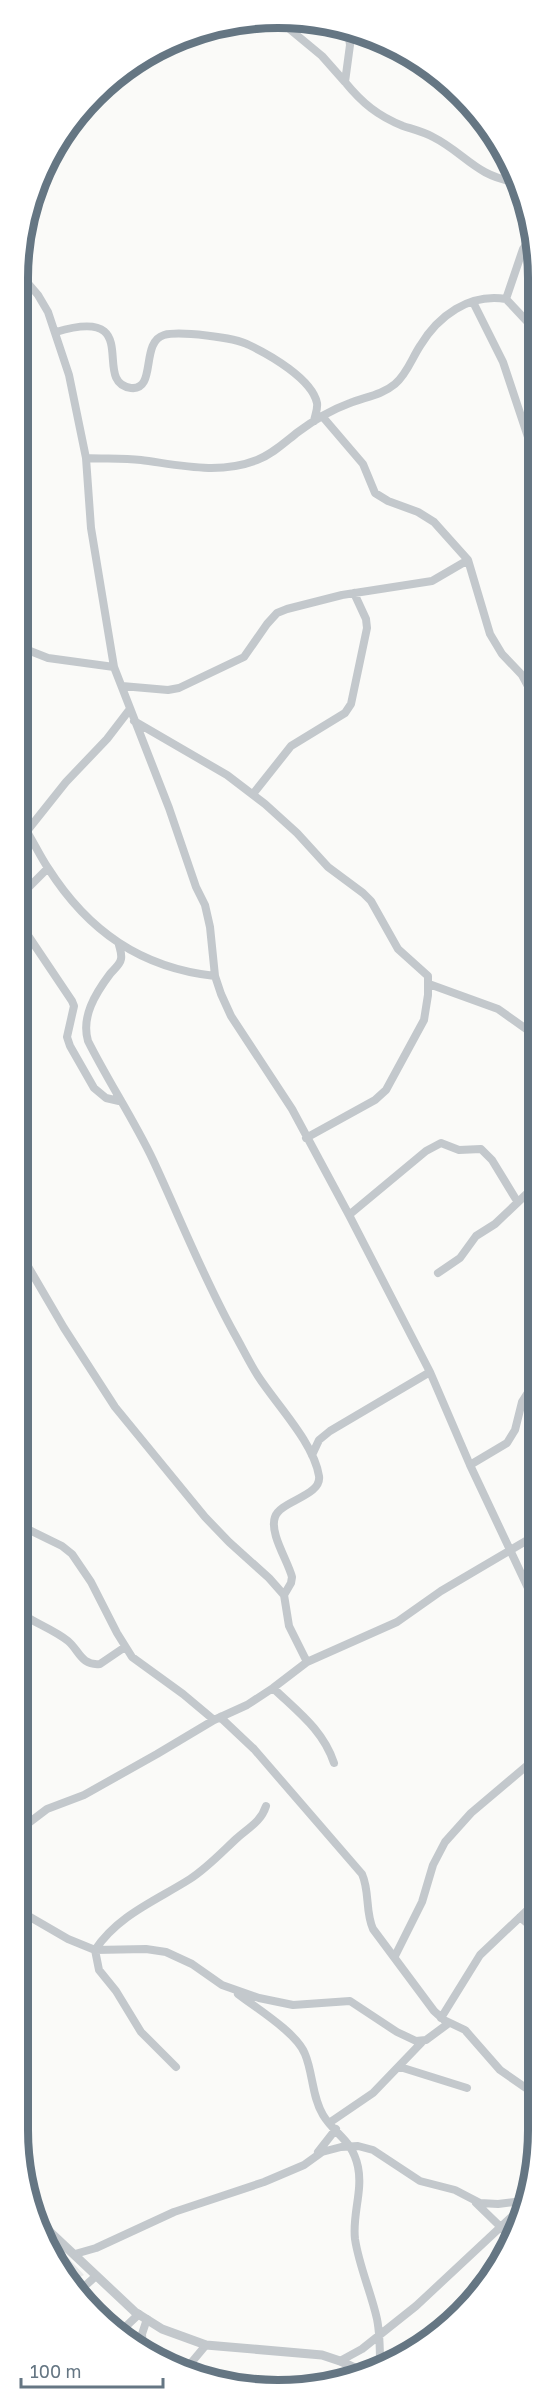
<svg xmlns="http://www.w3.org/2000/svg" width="556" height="2408" viewBox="0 0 556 2408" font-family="'Golos Text',sans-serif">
  <rect width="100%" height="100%" fill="#fafaf8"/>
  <path fill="#e8e9e9" d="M36 2223 84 2275 70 2282 38 2229Z"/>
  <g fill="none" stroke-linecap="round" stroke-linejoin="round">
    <path stroke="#c3c8cc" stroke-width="8" d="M281 22 322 56 345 82
      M348 31 350 45 345 82C362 103 378 116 403 126 412 129 424 132 433 137 465 153 476 177 517 182
      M488 130 513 182
      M20 274 38 295 48 312 69 375 86 458 91 528 114 667 169 808 196 887 205 905 210 927 215 976 221 994 231 1016 292 1109 349 1215 430 1372 470 1465 536 1605
      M506 299 523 249 533 235
      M473 302 503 362 536 461
      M56 332C146 305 90 383 131 388 157 391 140 342 164 335 179 331 234 337 249 345 270 355 312 379 317 403 318 409 315 415 314 421
      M322 416 363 464 375 493 388 501 418 512 434 522 468 560 490 634 502 654 522 675 536 701
      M86 458C104 459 123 458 141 460 179 465 219 475 257 460 273 454 285 442 298 432 314 420 331 410 350 403 365 397 382 395 395 384 407 374 412 358 420 346 438 316 469 293 506 299L536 331
      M20 647 48 658 114 667
      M122 686 168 690 179 688 244 657 267 624 277 613 287 609 342 595 432 581 468 560
      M134 721 227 775 265 804 297 833 328 867 363 893 371 901 398 949 428 976V995L424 1020 386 1090 375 1100 306 1138
      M253 794 291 746 345 713 351 704 367 628 366 619 354 593
      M20 821C31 836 38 853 48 868 88 931 141 968 215 976
      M27 831 66 782 107 739 130 709
      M19 897 48 868
      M19 922 72 1001 74 1006 67 1037 70 1046 94 1088 106 1098 119 1101
      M119 945C120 949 122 954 121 959 120 965 113 970 110 974 95 994 81 1017 88 1041 108 1081 134 1120 153 1160 180 1218 203 1277 234 1333 242 1347 249 1362 258 1376 276 1404 314 1443 319 1476 322 1496 280 1501 275 1517 269 1533 288 1561 292 1577L291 1583 284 1595
      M429 984 498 1009 536 1036
      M349 1215 426 1151 441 1143 459 1150 481 1149 492 1160 517 1201
      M19 1251 64 1328 115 1407 205 1517 229 1542 269 1578 284 1595 289 1626 307 1662
      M438 1273 460 1258 476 1236 495 1224 536 1185
      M312 1455 319 1440 330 1431 430 1372
      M470 1465 507 1443 515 1430 522 1402 536 1380
      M19 1525 62 1546 72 1554 91 1582 117 1633 132 1657 183 1694 214 1720
      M19 1612C34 1623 53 1629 68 1641 79 1650 81 1666 100 1664L125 1647
      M273 1688C298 1712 323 1730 334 1763
      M220 1717 254 1749 362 1874C370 1892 365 1911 373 1929L434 2011 444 2020 465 2030 500 2070 536 2095
      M18 1831 47 1809 84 1795 157 1754 214 1720 247 1705 273 1688 307 1662 397 1622 441 1591 536 1535
      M18 1910 68 1939 95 1950 146 1949 166 1952 192 1964 222 1985 259 1998 293 2005 350 2001 397 2032 416 2041 426 2040 449 2023
      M520 1917 536 1931
      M395 1956 422 1902 433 1865 445 1842 471 1813 536 1758
      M238 1994C256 2008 297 2033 305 2054 313 2073 312 2097 323 2115 335 2135 352 2139 358 2167 363 2191 352 2215 355 2239 359 2266 371 2292 377 2319 380 2334 380 2349 380 2364
      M441 2018 480 1955 536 1902
      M176 2067 141 2032 116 1991 99 1970 95 1950C118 1915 157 1900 190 1879 207 1868 221 1853 236 1839 248 1828 261 1822 266 1806
      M400 2067 467 2088
      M329 2123 373 2093 423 2041
      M318 2152 336 2129
      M476 2203 511 2237
      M75 2254 96 2248 174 2212 264 2182 304 2165 322 2152 341 2147 358 2146 373 2150 420 2181 455 2190 480 2203 498 2204 523 2201
      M77 2293 96 2276
      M121 2331 139 2314
      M143 2348 142 2334 147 2319
      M340 2361 362 2349 416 2306 520 2209
      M186 2369 206 2345"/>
    <path stroke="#c3c8cc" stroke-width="9" d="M34 2213 50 2232 135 2312 162 2329 206 2345 322 2355 340 2361 364 2372"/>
  </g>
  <path d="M0 0H556V2408H0ZM278 28H278A250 250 0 0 1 528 278V2130A250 250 0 0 1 278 2380H278A250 250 0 0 1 28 2130V278A250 250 0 0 1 278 28Z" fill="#fff" fill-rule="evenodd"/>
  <path fill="none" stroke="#657683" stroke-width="8" d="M278 28H278A250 250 0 0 1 528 278V2130A250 250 0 0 1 278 2380H278A250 250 0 0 1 28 2130V278A250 250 0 0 1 278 28Z"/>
  <path d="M21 2378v9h142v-9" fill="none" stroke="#657683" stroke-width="3"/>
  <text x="30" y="2378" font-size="18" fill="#657683" stroke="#ffffff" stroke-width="4.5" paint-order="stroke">100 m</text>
</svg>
